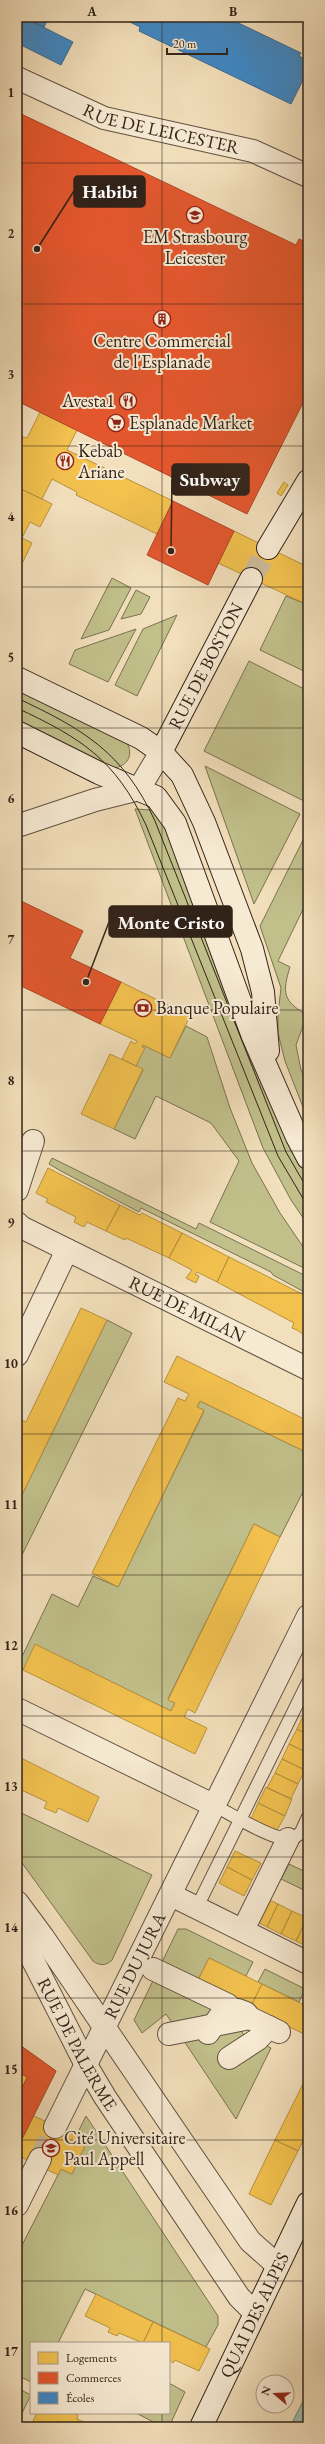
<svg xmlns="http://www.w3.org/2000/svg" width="325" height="2444" viewBox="0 0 325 2444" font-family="'EB Garamond',serif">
  <rect width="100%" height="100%" fill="#f2dfbb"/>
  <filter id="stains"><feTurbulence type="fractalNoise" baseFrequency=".005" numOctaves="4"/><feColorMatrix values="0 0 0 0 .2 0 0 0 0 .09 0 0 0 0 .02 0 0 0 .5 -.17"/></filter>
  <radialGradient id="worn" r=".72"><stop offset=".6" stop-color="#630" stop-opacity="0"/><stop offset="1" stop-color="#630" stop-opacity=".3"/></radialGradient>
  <path fill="#c1c08b" stroke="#7a7252" d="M112 578 131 588 109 630 81 639Z
    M136 590 150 597 141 614 121 619Z
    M286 596 308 605V673L260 650Z
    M177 615 137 696 115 685 143 629Z
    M136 629 108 682 69 664 75 650Z
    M249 661 308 691 306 802 204 751Z
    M17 686 127 743C134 755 127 767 113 768L17 722Z
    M205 766 300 814 254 904Z
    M135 809 151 810 169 824 293 1148 308 1176V1225L291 1200 263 1148Z
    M308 830V899L278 961 290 967C282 993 283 1001 307 1015L296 1045 301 1070 308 1087V1120L285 1061 278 1033V1014L281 988 260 926Z
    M186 1026 207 1037 230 1108 252 1163 280 1213 308 1254V1270L210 1222 239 1161 211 1123 156 1096 135 1139 114 1129 143 1070 136 1066 144 1049 142 1047 143 1045 170 1058Z
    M52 1158 196 1229 199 1223 308 1277V1294L273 1275 271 1272 141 1208 139 1212 61 1171 49 1164Z
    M107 1320 132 1333 17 1565V1505Z
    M200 1401 308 1453V1482L280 1537 254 1524 168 1699 175 1703 171 1711 36 1645 23 1670 17 1667 52 1594 78 1607 93 1576 118 1587 204 1411 197 1407Z
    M17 1811 152 1875 112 1960C106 1966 100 1966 93 1961L17 1856Z
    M289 1864 308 1873V1892L281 1879Z
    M178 1929H186L253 1962 246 1976 209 1958 197 1982 229 1997 243 2034 271 2048 236 2119 166 2014 142 2033 134 2020Z
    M265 1969 305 1989 299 2002 258 1982Z
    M86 2116 218 2316V2325L206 2347 85 2289 58 2343H31V2382L17 2375V2255L61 2169 72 2174 87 2141 76 2136Z
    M169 2383 185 2392 169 2427H163L136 2413H169Z
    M17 2388 31 2395 17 2423Z"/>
  <path fill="#9bbdb1" stroke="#717f74" d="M308 2391V2427H290Z"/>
  <path fill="#f2c14e" stroke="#b8923e" d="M40 412 77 430 67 450 173 501 157 534 76 495 77 492 52 479 42 499 17 487V449L23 437 27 438Z
    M284 482 288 485 281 496 277 493Z
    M17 487 52 504 40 527 30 522 22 538 32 543 17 574Z
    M234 531 308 567V605L218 563Z
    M121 982 190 1016 170 1058 143 1045 142 1047 145 1048 136 1066 122 1059 131 1041 135 1044 137 1041 100 1024Z
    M110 1054 143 1069 114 1129 81 1114Z
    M48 1168 120 1205 106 1231 87 1222 84 1227 74 1222 76 1217 46 1202 48 1199 36 1193Z
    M120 1205 140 1215 142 1213 182 1233 169 1258 126 1238 125 1240 106 1231Z
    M182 1233 229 1257 217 1282 197 1272 195 1274 199 1276 196 1283 186 1278 192 1270 169 1258Z
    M229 1257 308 1297V1330L306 1329 303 1334 297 1330 292 1328 294 1323 217 1282Z
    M81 1308 107 1320 17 1505V1428L21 1420 26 1422Z
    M177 1356 308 1421V1453L200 1401 197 1407 204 1410 118 1587 92 1573 178 1398 185 1401 189 1394 164 1382Z
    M254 1524 280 1537 195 1713 188 1709 184 1717 207 1728 195 1754 23 1670 35 1644 171 1711 175 1703 168 1700Z
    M304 1714 308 1716V1735L297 1729Z
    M297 1729 308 1735V1753L289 1744Z
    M289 1744 308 1753V1764L305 1770 282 1759Z
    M17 1753 20 1755 19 1757 99 1797 88 1822 58 1808 56 1813 44 1808 47 1802 17 1788Z
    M282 1759 305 1770 298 1784 275 1773Z
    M275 1773 298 1784 291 1799 267 1788Z
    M266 1787 292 1799 285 1816 258 1803Z
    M258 1803 285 1816 276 1832 251 1819Z
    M235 1851 261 1863 252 1880 227 1867Z
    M227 1867 252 1880 244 1896 219 1883Z
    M263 1897 278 1904 267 1927 252 1919Z
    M278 1904 292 1911 281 1934 267 1927Z
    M292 1911 307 1918 296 1941 281 1934Z
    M307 1918 308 1919V1947L296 1941Z
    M209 1958 262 1984 250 2008 197 1982Z
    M262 1984 308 2007V2025L304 2034 250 2008Z
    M17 2043 56 2071 17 2149Z
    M306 2078 308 2079V2131L298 2151 275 2140Z
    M17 2108 87 2141 72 2174 61 2169 58 2175 17 2155Z
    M275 2140 298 2151 271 2205 249 2194Z
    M96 2294 153 2322 143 2343 119 2333 117 2336 108 2332 110 2328 85 2316Z
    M153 2322 210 2349 199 2371 175 2360 173 2363 169 2360V2343H143Z
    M37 2413H73L78 2415 77 2419 95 2427H35L31 2425Z"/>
  <path fill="#e4572e" stroke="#af4728" d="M17 112 296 245 299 239 308 243V393L247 514 17 401Z
    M173 501 234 531 208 585 147 555Z
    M17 899 83 931 70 958 121 982 100 1024 17 984Z
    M17 2043 56 2071 17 2149V2086L22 2088 27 2077 17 2072Z"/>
  <path fill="#3f88c5" stroke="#3b6a91" d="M17 17H23L73 42 61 65 17 43Z
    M37 17H49L44 27 35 23Z
    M120 17H226L301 53 299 56 308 61V80L304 78 291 104 139 31 140 27Z"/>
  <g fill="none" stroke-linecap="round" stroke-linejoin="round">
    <path stroke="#ccb99b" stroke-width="22" stroke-dasharray="22 11" stroke-linecap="butt" d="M40 2159 55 2127"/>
    <path stroke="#ccb99b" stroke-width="22" stroke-dasharray="22 11" stroke-linecap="butt" d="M251 579 268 548"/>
    <defs>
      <path id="lane" d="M215 1806C231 1814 271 1839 288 1839 294 1839 297 1836 301 1832L308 1835
        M301 1832 308 1817
        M202 1897 308 1682"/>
      <g id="street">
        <path id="s1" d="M17 78 104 118 253 151 308 176"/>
        <path d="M17 826 95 800 139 789 161 752"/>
        <path d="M17 1190 33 1141"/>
        <path id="s2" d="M17 1223 21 1227 308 1369"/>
        <path d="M17 1355 67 1250"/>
        <path d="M17 1709 215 1806"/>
        <path d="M171 1895 308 1963"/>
        <path d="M17 1902 43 1937 250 2241 277 2265"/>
        <path d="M248 1920 288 1839"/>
        <path id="s3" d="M17 1929 86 2065 105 2097 239 2297 254 2312"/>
        <path d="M153 1969 228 2005 208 2033"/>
        <path d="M238 2010 246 2013 250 2018 279 2032"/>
        <path d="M169 2034 250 2018"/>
        <path d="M229 2058 258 2039 269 2027"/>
        <path id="s4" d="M55 2127 308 1616"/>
        <path d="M17 2205 40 2159"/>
      </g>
      <g id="secondary">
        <path d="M268 548 308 481"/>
        <path d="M17 678 141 738 161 752 182 775 204 822 252 949 263 992 268 1051"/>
        <path d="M17 732 99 773 156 797 175 823 252 1034 297 1137 308 1158"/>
        <path id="s5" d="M161 752 251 579"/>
        <path id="s6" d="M201 2427 308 2203"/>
      </g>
    </defs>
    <use href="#lane" stroke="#625242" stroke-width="14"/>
    <use href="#street" stroke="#625242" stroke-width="24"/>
    <use href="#secondary" stroke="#322319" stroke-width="24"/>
    <use href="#lane" stroke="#f7ead3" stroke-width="12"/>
    <use href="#street" stroke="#f7ead3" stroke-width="22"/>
    <use href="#secondary" stroke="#f7ead3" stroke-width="22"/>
    <path stroke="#322319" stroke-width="1" d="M17 698C83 729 123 752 155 821L286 1152 308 1190
      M17 708C81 738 115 759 146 825L278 1156 308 1207"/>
  </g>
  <path fill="none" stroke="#322319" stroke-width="1" stroke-opacity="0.55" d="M162 17V2343M17 163H308M17 304H308M17 446H308M17 587H308M17 728H308M17 869H308M17 1010H308M17 1151H308M17 1293H308M17 1434H308M17 1575H308M17 1716H308M17 1857H308M17 1998H308M17 2140H308M17 2281H308M162 2413V2427"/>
  <defs>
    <symbol id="university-ring" viewBox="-11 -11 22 22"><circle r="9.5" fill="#f7ead3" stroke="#8f2418" stroke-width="1.5"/><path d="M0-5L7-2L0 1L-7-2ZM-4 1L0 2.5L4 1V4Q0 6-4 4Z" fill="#8f2418"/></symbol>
    <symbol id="building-ring" viewBox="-11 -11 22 22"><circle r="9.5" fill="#f7ead3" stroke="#8f2418" stroke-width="1.5"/><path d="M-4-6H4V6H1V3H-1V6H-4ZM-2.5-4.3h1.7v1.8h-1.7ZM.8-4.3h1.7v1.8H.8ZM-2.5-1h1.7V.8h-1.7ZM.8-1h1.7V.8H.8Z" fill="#8f2418"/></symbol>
    <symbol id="restaurant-ring" viewBox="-11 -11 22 22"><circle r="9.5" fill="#f7ead3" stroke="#8f2418" stroke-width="1.5"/><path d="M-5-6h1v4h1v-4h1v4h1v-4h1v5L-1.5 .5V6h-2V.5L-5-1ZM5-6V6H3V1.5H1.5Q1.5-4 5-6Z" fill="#8f2418"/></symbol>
    <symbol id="supermarket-ring" viewBox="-11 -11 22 22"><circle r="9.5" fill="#f7ead3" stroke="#8f2418" stroke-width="1.5"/><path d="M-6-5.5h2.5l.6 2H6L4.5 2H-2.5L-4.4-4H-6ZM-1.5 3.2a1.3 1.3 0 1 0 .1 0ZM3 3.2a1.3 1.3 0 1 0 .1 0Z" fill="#8f2418"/></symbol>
    <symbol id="bank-ring" viewBox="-11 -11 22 22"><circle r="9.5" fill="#f7ead3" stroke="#8f2418" stroke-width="1.5"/><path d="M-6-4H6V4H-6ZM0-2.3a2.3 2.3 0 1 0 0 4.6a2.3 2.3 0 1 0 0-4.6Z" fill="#8f2418"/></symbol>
  </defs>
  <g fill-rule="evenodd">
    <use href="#university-ring" x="185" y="205" width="20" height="20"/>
    <use href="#building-ring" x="152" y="309" width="20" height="20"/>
    <use href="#restaurant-ring" x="118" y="391" width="20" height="20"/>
    <use href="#supermarket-ring" x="106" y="413" width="20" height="20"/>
    <use href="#restaurant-ring" x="55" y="451" width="20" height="20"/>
    <use href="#bank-ring" x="133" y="998" width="20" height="20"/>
    <use href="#university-ring" x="41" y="2138" width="20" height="20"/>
  </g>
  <g text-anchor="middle" stroke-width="4" stroke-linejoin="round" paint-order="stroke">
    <g font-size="18" fill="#322319" stroke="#f7ead3">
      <text dy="6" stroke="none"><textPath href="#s1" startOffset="154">RUE DE LEICESTER</textPath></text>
      <text dy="6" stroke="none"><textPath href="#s5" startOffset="97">RUE DE BOSTON</textPath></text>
      <text dy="6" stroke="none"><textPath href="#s2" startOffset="191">RUE DE MILAN</textPath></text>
      <text dy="6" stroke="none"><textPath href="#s4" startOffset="180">RUE DU JURA</textPath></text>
      <text dy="6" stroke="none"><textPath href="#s3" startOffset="130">RUE DE PALERME</textPath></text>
      <text dy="6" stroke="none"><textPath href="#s6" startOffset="124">QUAI DES ALPES</textPath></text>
    </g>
    <g font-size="18" fill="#322319" stroke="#f7ead3" text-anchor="start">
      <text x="195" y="243" text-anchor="middle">EM Strasbourg<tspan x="195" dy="21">Leicester</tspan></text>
      <text x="162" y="347" text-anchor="middle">Centre Commercial<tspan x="162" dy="21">de l'Esplanade</tspan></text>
      <text x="115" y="407" text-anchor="end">Avesta1</text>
      <text x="129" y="429">Esplanade Market</text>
      <text x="78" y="457">Kebab<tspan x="78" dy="21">Ariane</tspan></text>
      <text x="156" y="1014">Banque Populaire</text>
      <text x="64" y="2144">Cité Universitaire<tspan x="64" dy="21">Paul Appell</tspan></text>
    </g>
  </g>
  <path fill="none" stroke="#322319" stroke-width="1.5" d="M37 249L74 191M171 551L172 480M86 982L109 922"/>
  <g fill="#322319" stroke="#f7ead3" stroke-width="1.5">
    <circle cx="37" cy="249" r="4"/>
    <circle cx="171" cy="551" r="4"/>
    <circle cx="86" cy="982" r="4"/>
  </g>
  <g fill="#322319" stroke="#322319" stroke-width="1.5">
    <rect x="74" y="176" width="71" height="31" rx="4"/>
    <rect x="172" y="464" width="77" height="31" rx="4"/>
    <rect x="109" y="906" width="123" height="31" rx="4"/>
  </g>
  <g font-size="19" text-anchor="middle" font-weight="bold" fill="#fff">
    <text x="110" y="198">Habibi</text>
    <text x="210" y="486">Subway</text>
    <text x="171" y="929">Monte Cristo</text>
  </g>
  <rect width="325" height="2444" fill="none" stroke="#f2dfbb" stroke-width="44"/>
  <rect x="30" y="2342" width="140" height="72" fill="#f7ead3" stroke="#a89a89"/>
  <rect x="38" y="2352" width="20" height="12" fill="#f2c14e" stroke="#a89a89"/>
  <text x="66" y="2362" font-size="12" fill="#322319">Logements</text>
  <rect x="38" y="2372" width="20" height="12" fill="#e4572e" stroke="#a89a89"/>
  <text x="66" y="2382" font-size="12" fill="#322319">Commerces</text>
  <rect x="38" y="2392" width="20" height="12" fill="#3f88c5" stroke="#a89a89"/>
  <text x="66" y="2402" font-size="12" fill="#322319">Écoles</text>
  <g transform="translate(275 2394) rotate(289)"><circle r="19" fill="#f7ead3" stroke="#a89a89"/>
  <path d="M0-3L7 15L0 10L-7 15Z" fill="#8f2418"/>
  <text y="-6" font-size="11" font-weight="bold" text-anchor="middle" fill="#322319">N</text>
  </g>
  <path d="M167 48v6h60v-6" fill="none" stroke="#322319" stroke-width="2"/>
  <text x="173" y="48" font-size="12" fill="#322319" stroke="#f7ead3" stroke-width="3" paint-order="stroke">20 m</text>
  <rect x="22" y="22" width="281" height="2400" fill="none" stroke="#322319" stroke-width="1.5"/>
  <g font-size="13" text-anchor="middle" font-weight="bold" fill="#322319">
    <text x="92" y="16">A</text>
    <text x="233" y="16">B</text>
    <text x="11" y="97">1</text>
    <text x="11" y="238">2</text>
    <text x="11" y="379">3</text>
    <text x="11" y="521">4</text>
    <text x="11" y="662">5</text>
    <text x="11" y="803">6</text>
    <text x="11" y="944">7</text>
    <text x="11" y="1085">8</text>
    <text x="11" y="1227">9</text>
    <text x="11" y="1368">10</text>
    <text x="11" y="1509">11</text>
    <text x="11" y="1650">12</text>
    <text x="11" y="1791">13</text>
    <text x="11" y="1932">14</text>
    <text x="11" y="2074">15</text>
    <text x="11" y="2215">16</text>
    <text x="11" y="2356">17</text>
  </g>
  <rect width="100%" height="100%" filter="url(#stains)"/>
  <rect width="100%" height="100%" fill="url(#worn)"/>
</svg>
